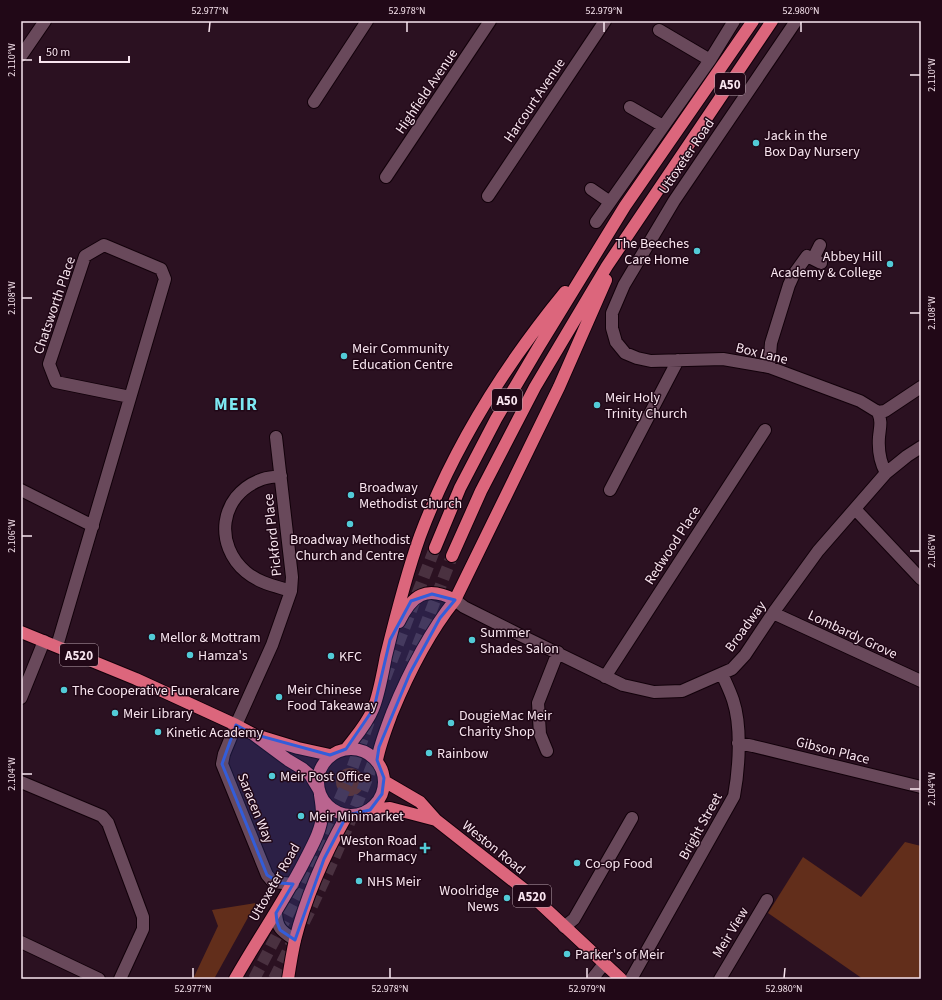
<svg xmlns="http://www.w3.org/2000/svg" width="942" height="1000" viewBox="0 0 942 1000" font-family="'Source Sans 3',sans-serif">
  <rect width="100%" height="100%" fill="#2b1121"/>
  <path fill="#622e1b" d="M336 782a14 14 0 1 1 28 0a14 14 0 1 1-28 0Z
    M905 842 921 846V979H863L768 913 803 857 861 897Z
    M256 903 214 979H193L218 926 212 910Z"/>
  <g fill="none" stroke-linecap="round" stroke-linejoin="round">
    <path stroke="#4a3140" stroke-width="12" stroke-dasharray="12 6" stroke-linecap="butt" d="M411 663 452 556
      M385 678 435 548
      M304 922C332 866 356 808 378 750
      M254 979 301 889 347 783 369 721
      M274 979 292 943"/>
    <defs>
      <path id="minor" d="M796 21 674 201 624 285 612 313V328L616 342 625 353 637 358 651 361 723 359 769 367 860 401 878 412 885 411 921 387
        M659 30 710 60
        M314 102 367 21
        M630 107 663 126
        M386 177 490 21
        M591 189 610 202
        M488 196 605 21
        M596 222 710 60 734 21
        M813 259 820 245
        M769 367 771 343 789 285 794 274 807 256 821 263
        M878 412C882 422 880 427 879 437 878 450 880 462 886 473
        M281 476C274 477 266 477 260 480 219 496 214 545 246 572 259 583 275 586 291 591
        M21 490 93 526
        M610 490 678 360
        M855 509 921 579
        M455 600 464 607 520 635 623 685 654 692 682 691 732 669 745 655 773 613 818 551 886 473 907 456 921 447
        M773 613 921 681
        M57 646 165 279 161 269 104 245 85 256 49 364 56 382 130 397
        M605 677 765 430
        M21 698 44 641
        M236 725 272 645 291 591 292 577 276 437
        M738 743 753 746 921 787
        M547 751 540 734 538 703 558 652
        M21 782 102 816 108 823 143 917V929L120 979
        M276 913C277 929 282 931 295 940
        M564 927 574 919 632 818
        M21 942 99 979
        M592 979 604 964
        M631 979 734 796C739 769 742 727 733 700 730 691 726 683 722 674
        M720 979 767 900"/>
      <path id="tertiary" d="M21 56 45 21
        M236 725 224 754 222 764 267 875 273 882 293 884"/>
      <path id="trunk" d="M435 548 460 488 496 419 538 348 625 206 753 21
        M452 556 481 491 535 387 607 266 772 21
        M399 622C412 595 426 585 455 600
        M21 632 136 679 236 725 253 734 288 760 303 769 310 775 319 790
        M262 737 298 748 330 755
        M318 782a33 33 0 1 1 66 0a33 33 0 1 1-66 0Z
        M346 749C356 736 367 724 373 709 379 695 383 671 386 656 396 615 406 575 420 536 453 448 506 364 565 292
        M377 760C380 744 386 729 392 713 408 674 428 634 455 600L559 387 606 280
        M384 781 420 802 436 820 530 894 621 979
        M370 810 390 808 436 820
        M235 979C257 940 283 903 304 862 311 848 322 830 322 814 322 808 321 801 320 795
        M288 979C290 966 292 953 295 940 306 896 325 854 347 815"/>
    </defs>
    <use href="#minor" stroke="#12000a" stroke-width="14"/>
    <use href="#tertiary" stroke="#12000a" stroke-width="14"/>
    <use href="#trunk" stroke="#12000a" stroke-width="14"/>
    <use href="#minor" stroke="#69495b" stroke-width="12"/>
    <use href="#tertiary" stroke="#69495b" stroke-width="12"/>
    <use href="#trunk" stroke="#dc667c" stroke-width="12"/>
  </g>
  <path fill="#335dda" fill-opacity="0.2" stroke="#335dda" stroke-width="3" stroke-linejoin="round" d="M432 594 455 600 440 618 410 673 379 747 377 760 384 778 382 794 370 810 347 815 324 859 295 940 280 930 277 922 276 913 293 884 280 883 267 875 222 764 236 725 253 734 330 755 346 749 374 708 390 640 411 601Z"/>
  <path fill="none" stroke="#f8e5ef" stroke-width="1.5" d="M209 32 210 22M407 32V22M604 32V22M801 32V22M22 60H32M910 75H920M22 298H32M910 313H920M22 536H32M910 551H920M22 774H32M910 789H920M193 978V968M390 978V968M587 978V968M784 978 785 968"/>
  <g fill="#52cbd7" stroke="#210817" stroke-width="1.5">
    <circle cx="756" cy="143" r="4"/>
    <circle cx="697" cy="251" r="4"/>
    <circle cx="890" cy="264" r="4"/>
    <circle cx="344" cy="356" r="4"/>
    <circle cx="597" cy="405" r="4"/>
    <circle cx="351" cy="495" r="4"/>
    <circle cx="350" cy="524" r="4"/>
    <circle cx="152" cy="637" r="4"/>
    <circle cx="472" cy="640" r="4"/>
    <circle cx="190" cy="655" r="4"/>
    <circle cx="331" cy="656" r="4"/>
    <circle cx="64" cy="690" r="4"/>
    <circle cx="279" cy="697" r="4"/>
    <circle cx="115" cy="713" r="4"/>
    <circle cx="451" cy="723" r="4"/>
    <circle cx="158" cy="732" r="4"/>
    <circle cx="429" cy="753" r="4"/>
    <circle cx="272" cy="776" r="4"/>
    <circle cx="301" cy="816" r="4"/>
    <path d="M423 842h4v4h4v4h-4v4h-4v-4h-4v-4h4z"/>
    <circle cx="577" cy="863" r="4"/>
    <circle cx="359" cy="881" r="4"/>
    <circle cx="507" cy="898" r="4"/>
    <circle cx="567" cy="954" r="4"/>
  </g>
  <g text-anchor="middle" stroke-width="3" stroke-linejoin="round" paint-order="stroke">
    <g fill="#210817" stroke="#b8a3ae" stroke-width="1">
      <rect x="715" y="73" width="30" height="22" rx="3"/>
      <rect x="492" y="389" width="30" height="22" rx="3"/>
      <rect x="60" y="644" width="38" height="22" rx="3"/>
      <rect x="513" y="885" width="38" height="22" rx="3"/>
    </g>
    <g font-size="13" font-weight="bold" fill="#f8e5ef">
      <text x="730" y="89">A50</text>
      <text x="507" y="405">A50</text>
      <text x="79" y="660">A520</text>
      <text x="532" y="901">A520</text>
    </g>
    <g font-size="14" fill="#f8e5ef" stroke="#210817">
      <text transform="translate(426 91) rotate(-56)" y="5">Highfield Avenue</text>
      <text transform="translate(534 100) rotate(-56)" y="5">Harcourt Avenue</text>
      <text transform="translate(686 156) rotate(-56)" y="5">Uttoxeter Road</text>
      <text transform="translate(54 305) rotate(-71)" y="5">Chatsworth Place</text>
      <text transform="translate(762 353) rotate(14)" y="5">Box Lane</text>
      <text transform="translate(272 535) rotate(-96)" y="5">Pickford Place</text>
      <text transform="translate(672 545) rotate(-57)" y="5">Redwood Place</text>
      <text transform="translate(745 626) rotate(-54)" y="5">Broadway</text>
      <text transform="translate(853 634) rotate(25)" y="5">Lombardy Grove</text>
      <text transform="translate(833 750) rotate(14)" y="5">Gibson Place</text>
      <text transform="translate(256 808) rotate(68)" y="5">Saracen Way</text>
      <text transform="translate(700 826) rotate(-61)" y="5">Bright Street</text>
      <text transform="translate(494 847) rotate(39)" y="5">Weston Road</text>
      <text transform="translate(274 882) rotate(-60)" y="5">Uttoxeter Road</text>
      <text transform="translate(730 932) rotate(-59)" y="5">Meir View</text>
    </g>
    <g font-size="14" fill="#f8e5ef" stroke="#210817" text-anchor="start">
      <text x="764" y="140">Jack in the<tspan x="764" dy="16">Box Day Nursery</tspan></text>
      <text x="689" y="248" text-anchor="end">The Beeches<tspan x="689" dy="16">Care Home</tspan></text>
      <text x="882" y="261" text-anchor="end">Abbey Hill<tspan x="882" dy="16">Academy &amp; College</tspan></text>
      <text x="352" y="353">Meir Community<tspan x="352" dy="16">Education Centre</tspan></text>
      <text x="605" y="402">Meir Holy<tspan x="605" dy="16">Trinity Church</tspan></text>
      <text x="359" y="492">Broadway<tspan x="359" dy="16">Methodist Church</tspan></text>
      <text x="350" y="544" text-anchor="middle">Broadway Methodist<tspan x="350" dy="16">Church and Centre</tspan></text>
      <text x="480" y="637">Summer<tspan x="480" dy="16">Shades Salon</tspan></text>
      <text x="160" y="642">Mellor &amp; Mottram</text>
      <text x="198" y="660">Hamza's</text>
      <text x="339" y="661">KFC</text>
      <text x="287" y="694">Meir Chinese<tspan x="287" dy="16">Food Takeaway</tspan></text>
      <text x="72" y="695">The Cooperative Funeralcare</text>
      <text x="123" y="718">Meir Library</text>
      <text x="459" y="720">DougieMac Meir<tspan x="459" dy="16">Charity Shop</tspan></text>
      <text x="166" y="737">Kinetic Academy</text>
      <text x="437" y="758">Rainbow</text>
      <text x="280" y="781">Meir Post Office</text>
      <text x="309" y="821">Meir Minimarket</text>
      <text x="417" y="845" text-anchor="end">Weston Road<tspan x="417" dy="16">Pharmacy</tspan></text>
      <text x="585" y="868">Co-op Food</text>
      <text x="367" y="886">NHS Meir</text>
      <text x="499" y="895" text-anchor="end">Woolridge<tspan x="499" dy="16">News</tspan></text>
      <text x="575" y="959">Parker's of Meir</text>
    </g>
    <g font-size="18" font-weight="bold" letter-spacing="1" fill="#7de8f2" stroke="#210817">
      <text x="236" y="410">MEIR</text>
    </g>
  </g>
  <rect width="942" height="1000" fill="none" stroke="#210817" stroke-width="44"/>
  <path d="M40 56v6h89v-6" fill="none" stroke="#f8e5ef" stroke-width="2"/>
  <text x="46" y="56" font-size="12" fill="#f8e5ef" stroke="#210817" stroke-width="3" paint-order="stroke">50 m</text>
  <rect x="22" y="22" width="898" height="956" fill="none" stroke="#f8e5ef" stroke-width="1.5"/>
  <g font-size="10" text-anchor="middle" fill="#f8e5ef">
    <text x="210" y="14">52.977°N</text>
    <text x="407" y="14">52.978°N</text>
    <text x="604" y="14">52.979°N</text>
    <text x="801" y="14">52.980°N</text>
    <text transform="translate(11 60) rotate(-90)" y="4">2.110°W</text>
    <text transform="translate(931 75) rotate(-90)" y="4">2.110°W</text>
    <text transform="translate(11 298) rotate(-90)" y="4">2.108°W</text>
    <text transform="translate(931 313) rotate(-90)" y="4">2.108°W</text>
    <text transform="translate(11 536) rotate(-90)" y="4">2.106°W</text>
    <text transform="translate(931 551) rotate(-90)" y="4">2.106°W</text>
    <text transform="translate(11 774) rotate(-90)" y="4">2.104°W</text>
    <text transform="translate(931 789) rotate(-90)" y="4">2.104°W</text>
    <text x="193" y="992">52.977°N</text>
    <text x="390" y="992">52.978°N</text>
    <text x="587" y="992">52.979°N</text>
    <text x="784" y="992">52.980°N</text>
  </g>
</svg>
